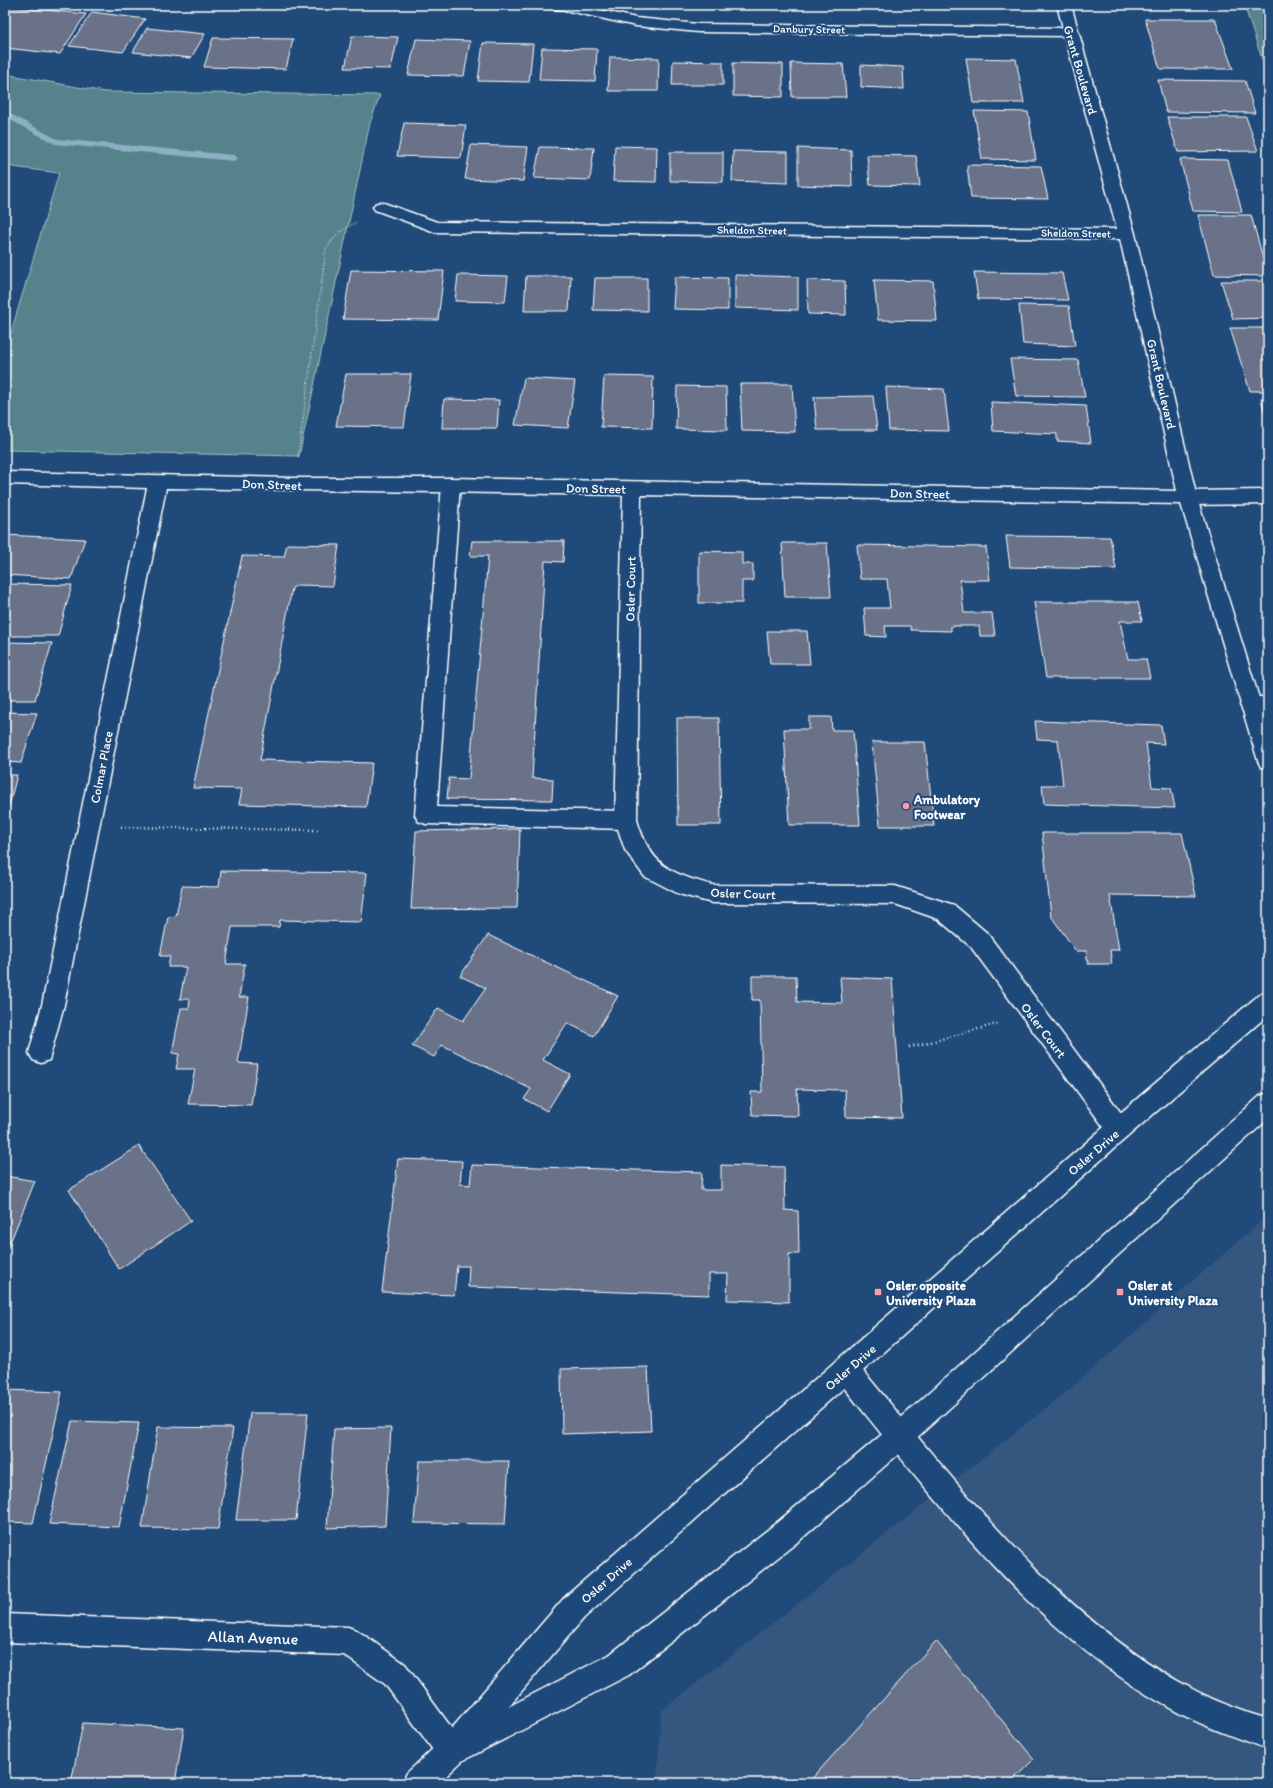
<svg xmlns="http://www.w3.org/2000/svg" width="1273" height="1788" viewBox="0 0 1273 1788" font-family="Itim,sans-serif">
  <rect width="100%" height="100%" fill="#1f4a7a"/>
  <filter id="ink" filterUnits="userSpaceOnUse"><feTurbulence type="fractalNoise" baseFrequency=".025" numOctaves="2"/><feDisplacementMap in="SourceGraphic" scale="8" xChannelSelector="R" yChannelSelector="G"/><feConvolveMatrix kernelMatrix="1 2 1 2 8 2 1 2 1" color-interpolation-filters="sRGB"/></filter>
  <g filter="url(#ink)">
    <path fill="#35567e" d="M1268 1215V1783H657L661 1711 1064 1394Z"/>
    <path fill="#55828b" stroke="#aac0c5" d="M1244 5H1268V77Z
      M5 74 105 92 380 95 370 123 299 456 5 450V352L59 173 5 166Z"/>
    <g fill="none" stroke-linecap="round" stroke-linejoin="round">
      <path fill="#8dafc3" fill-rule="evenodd" d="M5 111 57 139 234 155 238 158 234 161 55 144 5 117Z"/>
    </g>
    <path fill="#697289" stroke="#fff" d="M5 6 86 14 60 54 5 48Z
      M92 12 145 19 123 52 69 46Z
      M1145 19H1215L1233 69H1160Z
      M147 28 205 34 191 58 133 52Z
      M352 36 398 37 391 69 345 68Z
      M213 38 293 39 286 69 204 67Z
      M416 39 470 41 464 76 408 75Z
      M483 43 533 44 529 82 478 81Z
      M542 48 597 49 595 81 539 80Z
      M610 57 659 58 658 91H608Z
      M966 58 1016 59 1024 103H973Z
      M673 61 723 62V85H672Z
      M733 63 783 64V97L733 96Z
      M791 63 843 64 846 97H792Z
      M861 65 903 67 904 89 861 87Z
      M1158 80 1245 81 1255 113 1166 112Z
      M974 111 1028 112 1036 160 982 159Z
      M1167 117H1246L1258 151 1178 152Z
      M404 123 466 125 461 158 397 156Z
      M471 145 528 147 523 181 465 179Z
      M615 146 657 147 656 182 613 181Z
      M540 147 594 148 590 180 534 178Z
      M798 148 851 150 852 187 798 185Z
      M733 151 788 152V183L732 181Z
      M670 152H723V182L670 181Z
      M867 155 916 156 920 186 870 185Z
      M1180 159 1228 160 1242 212 1193 211Z
      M967 165 1041 166 1048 199 971 198Z
      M1198 215H1251L1268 276 1214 275Z
      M351 270 444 271 438 320 343 319Z
      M974 272 1062 273 1068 300 978 299Z
      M458 275 508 276 505 302 455 301Z
      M735 275 798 277V310L735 308Z
      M526 276H571L569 311H524Z
      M675 277 728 278V310L673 309Z
      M595 278H647V311L593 310Z
      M807 280 845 281 846 315 808 314Z
      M874 280 933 281 937 321 878 320Z
      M1221 281H1268V318L1233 319Z
      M1019 305 1069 306 1075 346 1023 344Z
      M1230 328H1268V391H1250Z
      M1010 359 1078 360 1085 397 1016 396Z
      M346 374H411L404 427 336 426Z
      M604 376 653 377 652 428 601 427Z
      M524 378 575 381 568 428 515 425Z
      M740 384H792L795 432 742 431Z
      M677 386 726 387 727 430 676 429Z
      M886 387 944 389 949 431 889 430Z
      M873 396 877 430H817L814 397Z
      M1261 398H1268V427Z
      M444 399 499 400 497 428H442Z
      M991 402 1086 406 1091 443 1057 441V434L993 431Z
      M5 535 85 539 71 579 5 575Z
      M1006 536 1110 537 1116 569 1010 567Z
      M472 541H564L563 562 545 561 532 778 553 779 552 800 447 799 449 778 469 779 488 556H470Z
      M782 543H827L831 597H785Z
      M287 544 339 545 333 586 298 585 292 588 260 760 372 763 366 807 239 804 242 789 193 788 242 556 284 557Z
      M857 545 986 547 990 580H960L964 613H992L995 636H980L979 626H951V631L911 630 910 626H885L886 637 866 636 864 608H890L887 579H860Z
      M699 551 742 552V564H753V581H742V603H699Z
      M5 584 72 585 58 636H5Z
      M1034 602H1138L1142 621H1120L1128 659H1146L1150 678H1046Z
      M767 631H807L810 664H770Z
      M5 642 52 643 35 700H5Z
      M5 712 37 713 21 763 5 762Z
      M809 717H831L832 730H853L860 825H789L784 729H809Z
      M677 718H719L721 825H678Z
      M1035 721 1161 725 1164 744 1146 743 1152 787 1171 788 1175 808 1044 804 1042 785H1063L1058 740 1037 739Z
      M872 742H925L934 826H880Z
      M5 775H17L5 822Z
      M520 829 517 908 411 909 416 831Z
      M1042 833H1182L1196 896 1110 895 1119 950H1110L1112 964H1088L1086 951H1076L1051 916Z
      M221 871 367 873 361 922 280 920 279 927H232L226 964H245L239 997H249L238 1063 257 1064 251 1105 188 1104 195 1069H176L179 1054 172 1053 181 1008H189L190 999H180L186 967H168L170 956H160L168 917 176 916 182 886 219 887Z
      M488 935 618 996 594 1036 567 1023 543 1060 570 1074 547 1111 524 1099 531 1089 442 1045 434 1057 412 1046 438 1008 463 1021 486 988 460 976Z
      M752 976H796L797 1002 842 1003 840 977 892 979 902 1118 846 1117 845 1090 797 1089 798 1116 752 1115 751 1092H762L760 1000H752Z
      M139 1146 191 1221 119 1269 69 1190Z
      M398 1159 462 1161 460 1184 470 1185 472 1165 702 1172 701 1190H721V1165L784 1167 785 1210 798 1211 799 1254H789V1302L727 1300 728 1274H709V1295L468 1287 469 1266H457L454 1295 382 1292Z
      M5 1176 35 1181 5 1255Z
      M648 1367 651 1431 562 1434 561 1369Z
      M5 1390 62 1392 33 1523 5 1522Z
      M250 1413H308L296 1520H236Z
      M72 1421 139 1423 119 1527 49 1524Z
      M158 1427 233 1428 218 1529 142 1528Z
      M391 1428 385 1526 327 1528 334 1429Z
      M419 1461H509L505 1524 414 1523Z
      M936 1641 1034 1759 1010 1783H808Z
      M83 1723 184 1728 175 1783H71Z"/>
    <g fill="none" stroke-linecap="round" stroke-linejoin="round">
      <defs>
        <path id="lane" d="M451 478 458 480 460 485 437 807 626 811 634 814 637 820 634 826 626 829 426 824 418 821 415 815 442 485 444 480Z
          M1268 490V504L1188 505 1181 503 1179 498 1181 493 1188 491Z
          M1250 697H1268V713H1250L1243 711 1240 705 1243 699Z
          M846 1357 855 1361C952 1477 1060 1622 1198 1692 1220 1703 1244 1712 1268 1719V1749C1234 1737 1199 1725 1168 1707 1031 1630 934 1498 837 1379L833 1370 837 1361Z"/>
        <path id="street" d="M543 5H579L636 18 698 24 1063 28 1057 5H1071L1135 234 1197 498 1268 727V769L1261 767 1258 761 1181 504 641 495 637 820C650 865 669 873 712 885L895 886 954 905 987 933 1127 1121 1131 1129 1127 1137 1119 1140 1111 1137 971 947 938 919 895 904 712 903 679 894 644 876 625 850 615 820 623 495 166 488 64 1005 49 1060 41 1063 33 1060 29 1053 42 1005 147 488 5 484V472L294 478H451L1177 491 1120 239 435 232 375 210 373 207 375 204 381 202 437 222 1117 229 1065 36 698 32 636 26 564 10 545 8Z
          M5 1614 348 1627 358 1631 405 1664 461 1741 466 1751 461 1761 451 1766 441 1761 385 1684 344 1655 5 1642Z"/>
        <path id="secondary" d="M1268 991V1015L1127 1137 584 1618 508 1707 609 1655 780 1520 892 1426 1260 1096 1268 1093V1119L910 1444 800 1540 629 1675 462 1761 439 1783H402L407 1773 441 1741 564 1598 1111 1121 1260 994Z"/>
      </defs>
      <use href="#lane" stroke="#fff" stroke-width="3"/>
      <use href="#street" stroke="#fff" stroke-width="3"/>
      <use href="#secondary" stroke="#fff" stroke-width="3"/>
      <path stroke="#fff" stroke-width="2" stroke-dasharray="0.5 2" stroke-linecap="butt" d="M298 457 326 249 337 234 356 222"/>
      <path stroke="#fff" stroke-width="2.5" stroke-dasharray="1 3" stroke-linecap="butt" d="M121 827 318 830
        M927 1043 1000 1023"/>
      <path stroke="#fff" stroke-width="3" stroke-dasharray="1 3.5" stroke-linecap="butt" d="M909 1047 931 1042"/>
      <use href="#lane" fill="#1f4a7a" fill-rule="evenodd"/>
      <use href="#street" fill="#1f4a7a" fill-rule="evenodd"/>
      <use href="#secondary" fill="#1f4a7a" fill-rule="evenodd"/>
    </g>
  </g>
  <g fill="#ff9aa2" stroke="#1f4a7a" stroke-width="1.5">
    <circle cx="906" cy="806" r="4"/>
    <rect x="874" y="1288" width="8" height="8" rx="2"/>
    <rect x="1116" y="1288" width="8" height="8" rx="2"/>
  </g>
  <g text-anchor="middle" stroke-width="4" stroke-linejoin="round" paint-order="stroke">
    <g font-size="11" fill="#fff" stroke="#1f4a7a">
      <text transform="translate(809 29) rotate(1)" y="4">Danbury Street</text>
      <text transform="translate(752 230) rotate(1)" y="4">Sheldon Street</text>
      <text transform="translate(1076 233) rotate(1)" y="4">Sheldon Street</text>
    </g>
    <g font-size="13" fill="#fff" stroke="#1f4a7a">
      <text transform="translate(1081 70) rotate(74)" y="5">Grant Boulevard</text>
      <text transform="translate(1162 384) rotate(77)" y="5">Grant Boulevard</text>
      <text transform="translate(272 484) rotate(2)" y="5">Don Street</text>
      <text transform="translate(596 488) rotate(1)" y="5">Don Street</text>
      <text transform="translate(920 493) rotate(1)" y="5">Don Street</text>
      <text transform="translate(630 589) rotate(-89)" y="5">Osler Court</text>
      <text transform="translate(101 767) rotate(-79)" y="5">Colmar Place</text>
      <text transform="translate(743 893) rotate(2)" y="5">Osler Court</text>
      <text transform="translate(1044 1030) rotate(53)" y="5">Osler Court</text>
      <text transform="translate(1093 1152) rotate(-41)" y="5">Osler Drive</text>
      <text transform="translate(850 1367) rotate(-41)" y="5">Osler Drive</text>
      <text transform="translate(606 1580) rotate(-41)" y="5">Osler Drive</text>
    </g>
    <g font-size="13" font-weight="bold" fill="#fff" stroke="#1f4a7a" text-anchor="start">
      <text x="914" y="804">Ambulatory<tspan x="914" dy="15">Footwear</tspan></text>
      <text x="886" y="1290">Osler opposite<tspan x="886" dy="15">University Plaza</tspan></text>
      <text x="1128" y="1290">Osler at<tspan x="1128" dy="15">University Plaza</tspan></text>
    </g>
    <g font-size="16" fill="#fff" stroke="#1f4a7a">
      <text transform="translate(253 1637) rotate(2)" y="6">Allan Avenue</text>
    </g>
  </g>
  <rect width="1273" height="1788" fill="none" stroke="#1f4a7a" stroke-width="20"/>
  <rect x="10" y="10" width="1253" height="1768" fill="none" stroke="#fff" stroke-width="1.5" filter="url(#ink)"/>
</svg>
